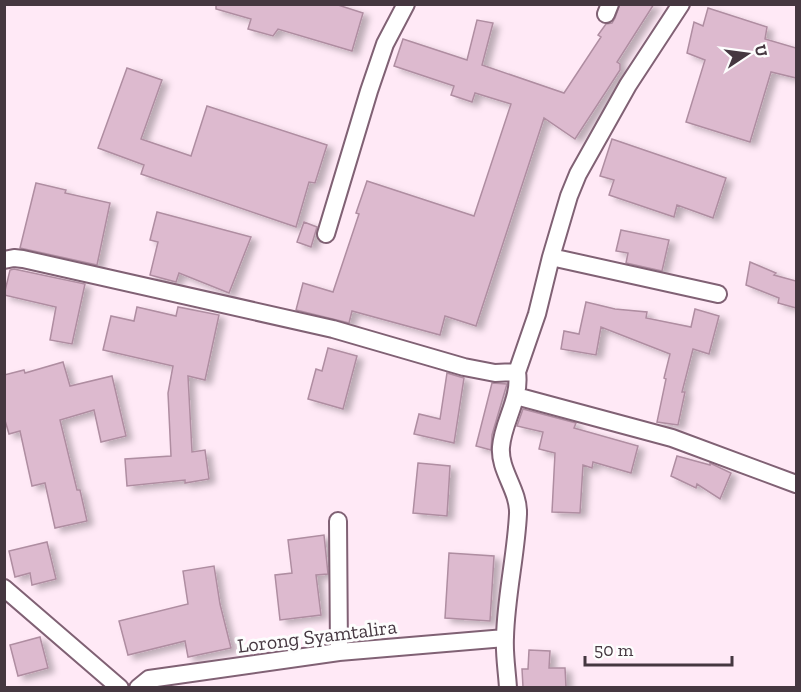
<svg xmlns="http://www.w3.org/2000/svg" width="801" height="692" viewBox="0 0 801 692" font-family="'Zilla Slab',serif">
  <defs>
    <filter id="shadow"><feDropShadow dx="6" dy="4" stdDeviation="3" flood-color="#0004"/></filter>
  </defs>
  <rect width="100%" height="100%" fill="#ffe9f6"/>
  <path fill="#ddbacf" stroke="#af8da1" stroke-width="1.5" filter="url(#shadow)" d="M216 4H335L363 13 352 51 278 29 273 36 248 29 251 19 216 9Z
    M620 4H654L617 62 620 64V70L575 139 544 118 476 326 445 316 440 335 352 311 349 323 296 310 303 283 333 292 359 214 356 213 367 181 474 216 511 104 475 93 472 102 451 95 454 86 394 66 403 39 467 60 477 20 493 23 482 65 564 93 601 37 598 35 606 24 612 23 615 18Z
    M708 8 767 27 765 39 796 48V78L771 72 750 142 686 122 705 60 687 53 694 22 703 26Z
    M127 68 162 80 141 139 191 156 207 106 327 145 315 183 309 182 296 227 141 174 144 165 98 148Z
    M612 139 726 178 713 218 677 205 674 217 609 195 614 180 600 176Z
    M36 183 66 190 65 193 110 203 97 265 20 248Z
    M157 212 251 237 229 293 179 273 176 282 150 275 158 242 150 240Z
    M304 222 317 227 311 247 297 242Z
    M621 230 669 240 662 271 626 263 628 253 616 251Z
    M750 262 776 273 774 275 796 281V308L778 303 779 298 746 285Z
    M14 269 85 284 72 344 50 340 56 307 4 295 10 270Z
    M586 302 615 309 647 312 646 318 691 327 695 309 719 316 709 354 693 349 682 392H685L678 425 657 422 666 379 664 378 670 354 601 327 596 355 561 349 564 331 579 334Z
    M137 307 176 316 178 307 219 315 205 380 188 376 192 452 205 450 209 479 185 483V480L127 486 125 459 171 456 168 393 173 366 103 350 111 316 134 321Z
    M328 348 357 356 343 409 308 399 316 369 322 371Z
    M63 362 70 386 112 376 126 436 101 442 94 410 60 420 77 490H80L87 521 55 528 45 483 32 486 20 431 9 434 4 417V375L24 370 25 373Z
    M447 373 464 378 454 443 414 434 419 414 440 419Z
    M492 383 507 384 492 435 491 450 476 446Z
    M523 409 576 423 574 428 638 446 631 473 593 462 592 468 583 465 580 513 552 512 555 453 539 449 543 432 517 426Z
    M677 456 710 465V463L731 473 720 499 697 484 696 488 671 476Z
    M418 463 450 466 447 516 413 513Z
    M324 535 328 574 316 575 321 615 280 620 275 575 292 573 288 540Z
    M47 542 56 579 32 585 30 573 15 577 9 551Z
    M449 553 494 556 490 621 445 618Z
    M214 566 220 604 231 648 188 657 185 641 128 655 119 621 188 604 183 571Z
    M40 637 48 668 18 676 10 645Z
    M529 650 550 651 549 668H565L566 687H523L522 669H528Z"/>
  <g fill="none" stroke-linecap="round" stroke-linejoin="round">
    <defs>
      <path id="street" d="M606 14 610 4
        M326 234 369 91 385 44 406 4
        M551 257 718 294
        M4 260 14 258 23 259 333 329 464 367 495 373 517 372 537 314 551 257 569 196 578 174 628 85 681 4
        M516 396 672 438 796 484
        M338 521 339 652
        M4 588 120 688
        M138 688 149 679 339 652 505 638
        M508 688C507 671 504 654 505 637 506 596 516 555 518 514 519 490 499 471 501 447 503 421 521 399 517 372"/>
    </defs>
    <use href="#street" stroke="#806174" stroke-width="20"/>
    <use href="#street" stroke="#fff" stroke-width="16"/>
  </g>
  <g text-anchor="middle" stroke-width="6" stroke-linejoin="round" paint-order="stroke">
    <g font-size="20" fill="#453740" stroke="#fdfdfd">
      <text transform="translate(317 636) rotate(-7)" y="7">Lorong Syamtalira</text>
    </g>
  </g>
  <rect width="801" height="692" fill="none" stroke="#453740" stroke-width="12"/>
  <g transform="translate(747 54) rotate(77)" stroke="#fdfdfd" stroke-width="4.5" paint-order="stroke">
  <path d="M0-4.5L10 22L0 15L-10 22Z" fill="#453740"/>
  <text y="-9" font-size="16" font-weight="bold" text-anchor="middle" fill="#453740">U</text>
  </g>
  <path d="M585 656v9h147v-9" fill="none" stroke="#453740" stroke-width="3"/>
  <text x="594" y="656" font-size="18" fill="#453740" stroke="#fdfdfd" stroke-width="4.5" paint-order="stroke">50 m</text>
</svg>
